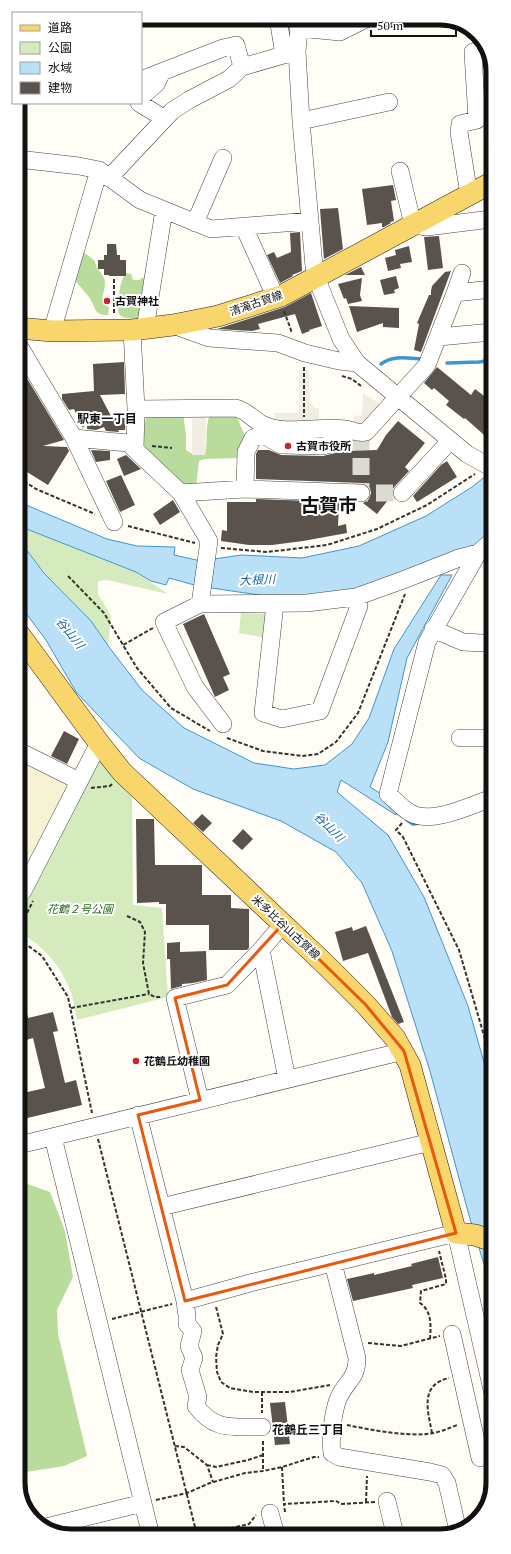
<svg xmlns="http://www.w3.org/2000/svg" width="511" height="1554" viewBox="0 0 511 1554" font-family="'PT Serif','Noto Sans JP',serif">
  <rect width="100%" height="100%" fill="#fffdf5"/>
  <path fill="#f6f3d4" d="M19 757 71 784 19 881Z"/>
  <path fill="#d5ebbd" d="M19 526 136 572 168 594 107 580 98 581V594L111 616 108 647 91 621 32 559 19 540Z
    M241 613 268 614 267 638 239 633Z
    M97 757 132 796 133 905 162 908 168 997 77 1020C75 1011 74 1001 71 992 61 966 43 945 19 932V908Z"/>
  <path fill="#b9dc9c" d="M82 251 95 261C95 268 103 273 105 281 106 288 101 295 103 304L109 307 108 315C93 315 96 307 89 297 84 291 79 285 74 279Z
    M126 273 131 274 133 280H139L144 277 148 281 141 319C118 319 116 317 119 295 120 287 121 280 126 273Z
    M183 413 186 435V450L194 455H205C208 442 205 429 209 417L235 415 239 422 246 439 240 456 236 458 204 459 199 461 196 487 180 488 146 450 142 440 146 418 153 414Z
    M19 1181 50 1192 65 1231 73 1277 57 1310 58 1334 87 1456 64 1466 20 1473Z"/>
  <path fill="#f1ede2" d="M299 369 309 370 310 402 314 408H319V420L318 422H280L275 418 274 413H299Z
    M363 393 383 406 362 428 354 422V416L362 415Z
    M187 416H206L205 455H192V418H187Z"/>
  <path fill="#b9e0f7" stroke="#3f96cf" d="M492 471V535L476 546 361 588 286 599 198 586 169 578 166 585 151 581 136 572 19 526V502L107 539 137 546 175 547 174 555 201 561 241 555 302 558 359 546 426 516 472 487Z
    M19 540 44 573 91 621 109 647 142 690 184 728 254 763 294 769 325 765 352 744 369 718 394 649 441 575H452L407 658 388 742 370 787 402 807 396 815 341 780 337 792 388 835 424 897 468 1006 493 1094V1293L470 1219 430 1071 392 951 362 883 336 852 281 821 193 789 139 758 76 692 46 640 19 604Z"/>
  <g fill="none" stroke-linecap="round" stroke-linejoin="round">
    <path stroke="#3f96cf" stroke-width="3.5" d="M447 363 479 362 492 360
      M381 364C393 355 407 358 421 359
      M407 820 413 824 420 823"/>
  </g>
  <path fill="#5a524d" d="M393 185 396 200 391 201 394 221 390 222 391 223 384 227H382V223L367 225 362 189Z
    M338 208 343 249 324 259 320 209Z
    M300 232 302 271 292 275 293 276 280 283 267 255 274 252 277 258 291 252 290 233Z
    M439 236 443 268 428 270 424 237Z
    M107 244H116L117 255H120V260H126V276H109V275H104V269H98V260H104V255H107Z
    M409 246 412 262 400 264 401 268 388 271 385 258 396 255 395 250Z
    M361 267 365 275H345Z
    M451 271 421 352 414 350 419 324 417 323 429 295H431V291L432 286 445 272Z
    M396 276 399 288 394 290 395 293 384 295 380 280Z
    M362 278 360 295 362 301 348 304 346 298 344 299 338 284Z
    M311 293 322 326 309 330 310 331 302 334 295 314 258 324 260 329 252 331 217 329 285 307Z
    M349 306 399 308V328L383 327V323L357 332Z
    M124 362 125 394 100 395 112 418H126L125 430H118L119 432 106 431 104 427 96 430 87 429V422L83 428 74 409 69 410 62 399V394L94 391 93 364Z
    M437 367 471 395 475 389 492 402V442L465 418 464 419 446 405 449 401 434 388 432 390 424 383Z
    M24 379 28 380 64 440 43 446 67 447 69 451 48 485 19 467 18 388Z
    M398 421 425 443 405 467 409 471 395 486 392 490V495L377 514 363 503 369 499 371 493 370 488 366 484 362 483 256 479V454L258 450H269L281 455 323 456 344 451 377 450 386 435Z
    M91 450 110 451V460L96 462Z
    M126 455 141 469 124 476 117 459Z
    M447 461 457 477 417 502 413 496 441 465Z
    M121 475 135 505 120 512 106 481Z
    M256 499 339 502 338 526 346 524 347 533 303 541 272 545H249L221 541 222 530 227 531V502H256Z
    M173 500 180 512 160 525 153 514Z
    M204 614 230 674 223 677 229 690 215 697 183 624Z
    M64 731 79 739 67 764 51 756Z
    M202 814 212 823 203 832 193 823Z
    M136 819H154L155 865H202V895H231V908L249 909V948L247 950H209V925H166V904H159V902L137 903Z
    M243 829 253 839 242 850 232 841Z
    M366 926 404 1022 398 1024 392 1017 368 953 343 961 335 932 352 927 353 931Z
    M180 942V952L206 951 207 980 193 983 182 984V986L171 989 170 959H167V943Z
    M23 996 28 1018 53 1012 58 1031 53 1032 65 1083 76 1080 82 1105 19 1120V1094L45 1088 33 1038 19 1042V997Z
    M438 1257 443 1278 412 1285 413 1288 353 1301 347 1279 374 1273V1275L412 1266 411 1264Z
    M285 1402 290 1444 275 1445 270 1403Z"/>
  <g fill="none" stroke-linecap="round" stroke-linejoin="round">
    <path stroke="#dbdad3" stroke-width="17" stroke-dasharray="17 8" stroke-linecap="butt" d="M361 433V493H402"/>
    <defs>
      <path id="minor" d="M278 18 284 55
        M300 18 297 51 301 121 314 266 320 287 341 339 357 363 467 454 492 468
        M298 28 340 32 368 18
        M141 80 223 48 236 45 242 67
        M141 97 156 84 162 72
        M139 103 157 114 163 120
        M301 121 389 102
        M18 159 79 166 99 170 140 200 211 229 310 221
        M400 171 413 225 427 227 491 219
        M109 178 172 111 189 100 229 79 242 67 297 51
        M469 195 459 132 460 124 477 120 473 52 487 50
        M195 223 223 158
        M244 227 276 298
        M455 293 462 273
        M173 325 209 338 278 343 305 353 339 361 357 363
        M145 329 164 210
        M132 330 136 409 135 449
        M52 331 99 170
        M439 337 492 332
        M18 344 74 438 114 522
        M136 409 236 408C249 412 252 419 262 424 285 436 320 425 345 429 353 430 358 434 366 432L427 365 455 293 492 289
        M262 424 263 435 281 445 323 446 340 442 349 430
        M74 438 128 443 181 493 209 541 200 604
        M245 489 246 452 253 438 263 435
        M181 493 245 489 361 493
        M402 493 450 441
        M492 541 478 553 427 642 388 794C395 800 402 808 409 812 430 826 471 805 492 798
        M275 604 263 713 282 719 320 711 359 606 356 597
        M433 629 463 642 482 643
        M223 724 195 687 164 622 200 604 307 603 356 597 403 580 459 558 478 553
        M460 738H492
        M19 751 79 781
        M19 889 23 891 99 743
        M283 924 261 950 287 1079
        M200 1100 175 998 227 985 261 950
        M138 1115 185 1301 187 1316V1324L193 1331 189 1346 194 1358 190 1370 198 1397 196 1406C215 1432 234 1426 262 1427
        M53 1137 151 1536
        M19 1145 404 1051
        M161 1207 431 1142
        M333 1263 357 1358C357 1379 347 1380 339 1397 333 1410 330 1438 332 1453L339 1457 430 1472 442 1475 447 1483 458 1531
        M185 1301 254 1282 456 1233 493 1394
        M452 1334 480 1458
        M387 1501 395 1534
        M270 1513 276 1535
        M46 1527 143 1503"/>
      <path id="major" d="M18 328 52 331 132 330 173 325 218 316 281 296 491 183
        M19 634 99 743 122 772 325 964 365 1004 395 1038 410 1065 456 1233 475 1235 493 1241"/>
    </defs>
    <use href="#minor" stroke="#444" stroke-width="18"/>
    <use href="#major" stroke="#222" stroke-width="22"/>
    <path stroke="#333" stroke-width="2" stroke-dasharray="4 2" stroke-linecap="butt" d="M114 279V314
      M284 311 291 330V333
      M304 367V417
      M342 376 352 379 361 386
      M152 446 172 448
      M19 478 36 489 95 514
      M128 526 195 543
      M221 548 267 552 327 545 377 529 427 505 475 474
      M68 576 104 613 123 645
      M153 628 123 645 137 668 171 708 210 731
      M227 738 263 751 302 756 318 754 336 742 358 713 405 594
      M91 788 110 786 112 784
      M402 823 396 830 403 837 459 950 492 1063
      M127 916 140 922 145 932 143 963 149 994 155 997H161
      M19 929 33 901
      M19 939 42 956 68 997 92 1113
      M71 1008 149 994
      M98 1139 197 1535
      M216 1307 223 1334 218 1345 216 1357 217 1372 221 1382 230 1388 253 1392H290L330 1385
      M112 1319 172 1304
      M430 1339C431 1326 432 1311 420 1303L421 1291 446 1284V1279L439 1251
      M368 1343 401 1346 440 1336
      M262 1392V1413
      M347 1425C371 1430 403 1436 427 1434 438 1433 447 1429 457 1425
      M432 1433C428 1411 419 1385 449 1378
      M263 1441V1471
      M175 1446 184 1447 207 1465 213 1482
      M207 1465 216 1467 248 1460 263 1455
      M282 1467 284 1504
      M156 1500 187 1493 210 1483 245 1473 263 1471 282 1467 314 1457H319
      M366 1502 367 1476
      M285 1512 284 1504 336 1501 341 1504 375 1502
      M201 1535 249 1524 256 1515"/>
    <use href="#minor" stroke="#fff" stroke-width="17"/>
    <use href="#major" stroke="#f9d66b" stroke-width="21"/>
  </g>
  <path fill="none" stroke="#e8590c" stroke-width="3" stroke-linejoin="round" d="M283 924 365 1004 404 1051 456 1233 185 1301 138 1115 200 1100 175 998 227 985Z"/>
  <g fill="#c4262e" stroke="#fff" stroke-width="1.5">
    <circle cx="107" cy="301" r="4"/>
    <circle cx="288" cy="446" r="4"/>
    <circle cx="136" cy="1061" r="4"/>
  </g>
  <g text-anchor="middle" stroke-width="4" stroke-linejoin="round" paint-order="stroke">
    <g font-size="11" font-weight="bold" fill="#111" stroke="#fff" text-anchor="start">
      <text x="115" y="305">古賀神社</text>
      <text x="296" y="450">古賀市役所</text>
      <text x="144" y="1065">花鶴丘幼稚園</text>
    </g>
    <g font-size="11" fill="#111" stroke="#fff">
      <text transform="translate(256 303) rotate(-19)" y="4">清滝古賀線</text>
      <text transform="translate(286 927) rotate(43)" y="4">米多比谷山古賀線</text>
    </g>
    <g font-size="11" font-style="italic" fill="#2f6b1f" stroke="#fff">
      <text x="80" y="913">花鶴２号公園</text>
    </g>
    <g font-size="12" font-weight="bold" fill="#111" stroke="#fff">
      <text x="107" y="423">駅東一丁目</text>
      <text x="308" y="1434">花鶴丘三丁目</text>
    </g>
    <g font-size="12" font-style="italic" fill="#1768a6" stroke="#fff">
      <text transform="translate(257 580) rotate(-2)" y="4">大根川</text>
      <text transform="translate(70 633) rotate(51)" y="4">谷山川</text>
      <text transform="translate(329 827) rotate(45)" y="4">谷山川</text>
    </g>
    <g font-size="19" font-weight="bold" fill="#111" stroke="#fff">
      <text x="329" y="512">古賀市</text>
    </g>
  </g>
  <path d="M0 0H511V1554H0ZM71 25H440A46 46 0 0 1 486 71V1483A46 46 0 0 1 440 1529H71A46 46 0 0 1 25 1483V71A46 46 0 0 1 71 25Z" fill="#fff" fill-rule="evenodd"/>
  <path fill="none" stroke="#111" stroke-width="5" d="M71 25H440A46 46 0 0 1 486 71V1483A46 46 0 0 1 440 1529H71A46 46 0 0 1 25 1483V71A46 46 0 0 1 71 25Z"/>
  <rect x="12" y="12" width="130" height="92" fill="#ffffff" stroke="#a0a0a0"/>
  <rect x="20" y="25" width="20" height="6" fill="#f9d66b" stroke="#a0a0a0"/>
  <text x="48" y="32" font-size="12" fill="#111111">道路</text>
  <rect x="20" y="42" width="20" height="12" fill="#d5ebbd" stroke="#a0a0a0"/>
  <text x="48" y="52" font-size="12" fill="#111111">公園</text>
  <rect x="20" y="62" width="20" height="12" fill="#b9e0f7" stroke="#a0a0a0"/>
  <text x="48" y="72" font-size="12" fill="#111111">水域</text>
  <rect x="20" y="82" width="20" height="12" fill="#5a524d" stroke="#a0a0a0"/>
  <text x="48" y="92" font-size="12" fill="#111111">建物</text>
  <path d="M371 30v6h85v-6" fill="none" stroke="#111111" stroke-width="2"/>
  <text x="377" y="30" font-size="12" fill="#111111" stroke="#ffffff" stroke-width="3" paint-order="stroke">50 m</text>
</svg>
